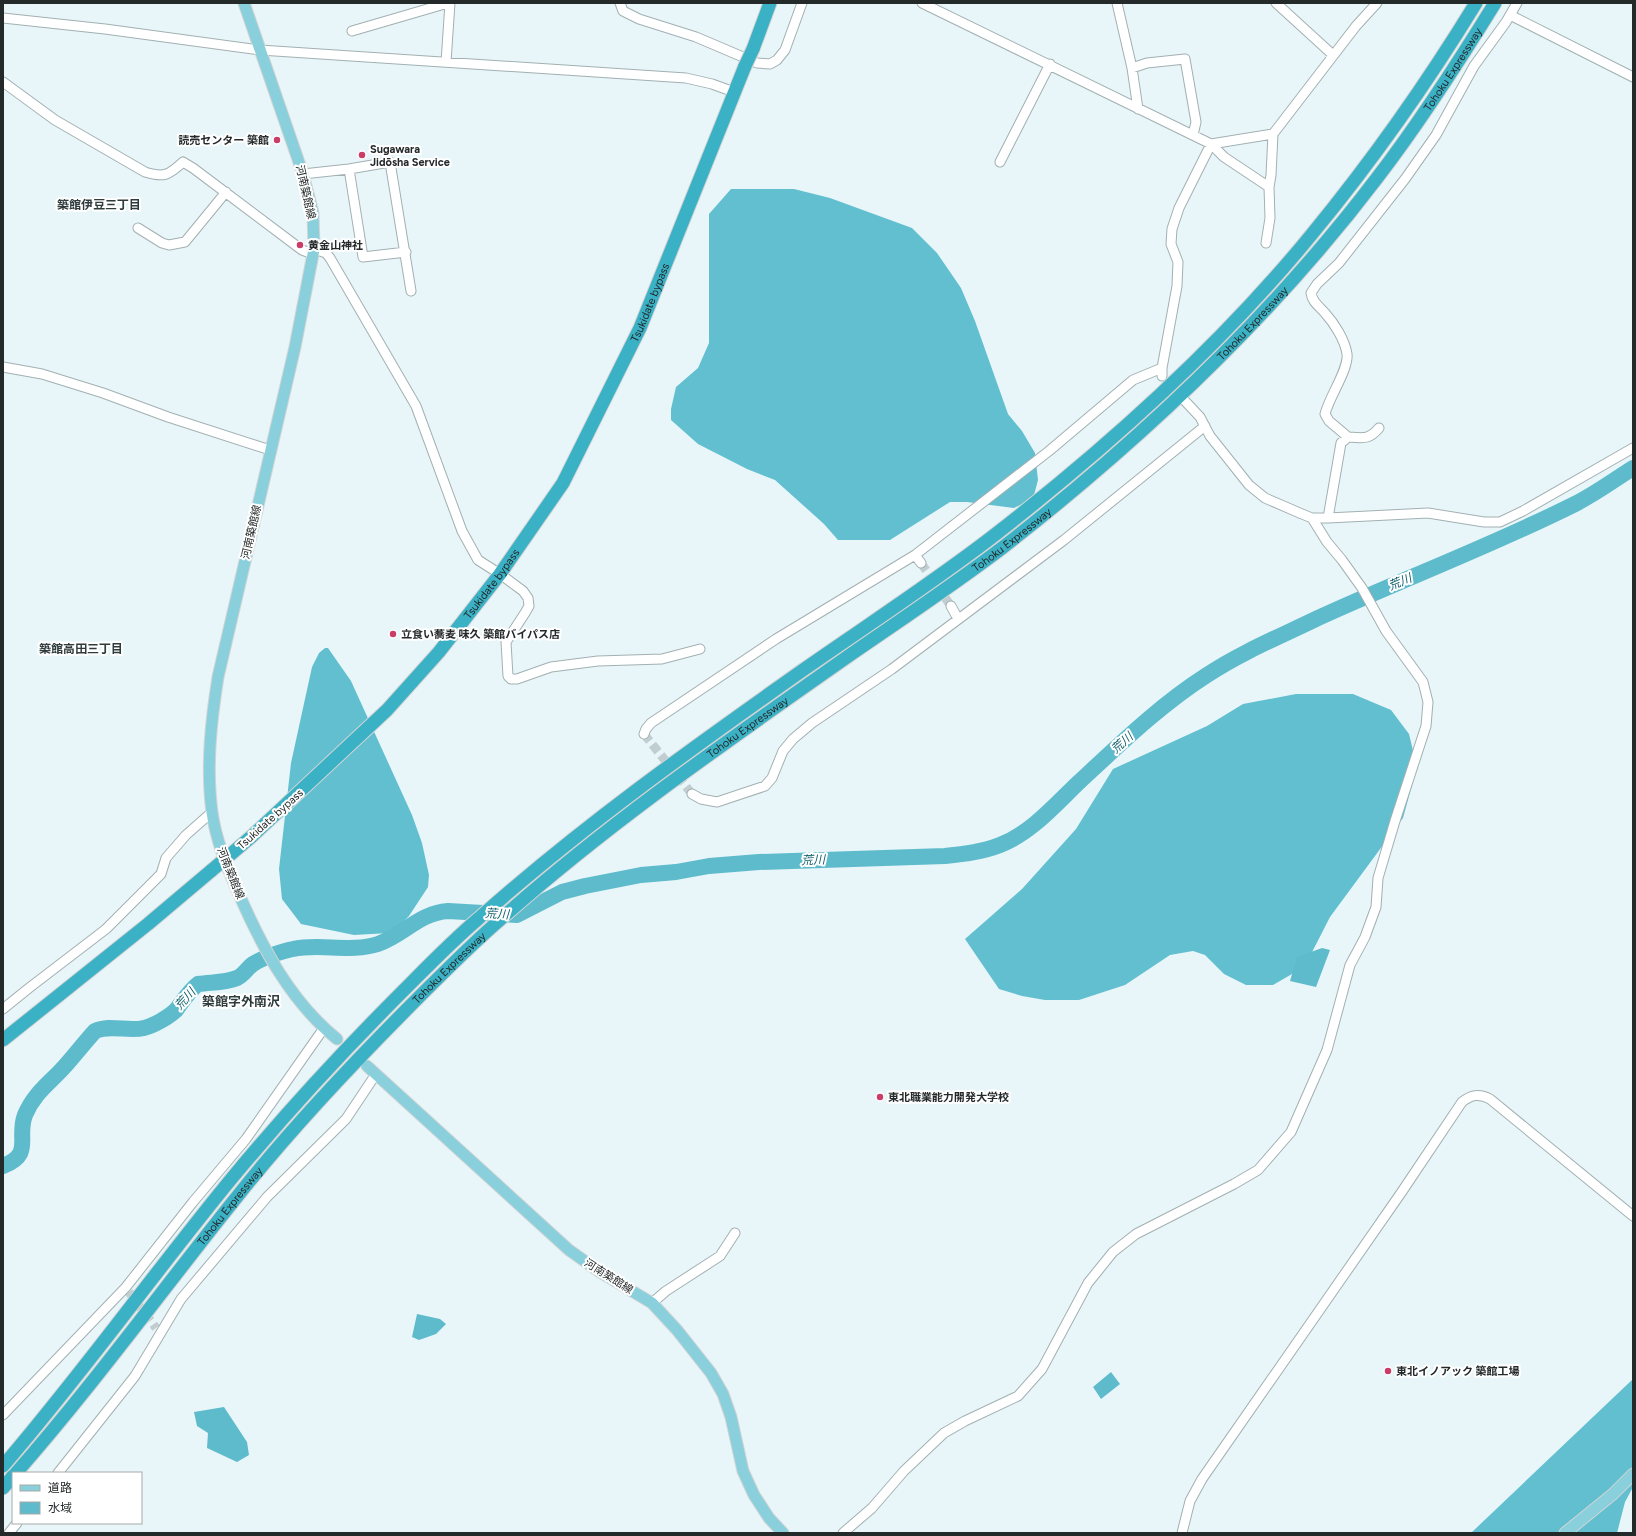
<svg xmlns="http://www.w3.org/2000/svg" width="1636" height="1536" viewBox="0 0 1636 1536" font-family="Figtree,'Noto Sans JP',sans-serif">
  <rect width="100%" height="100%" fill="#e8f6f9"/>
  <path fill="#62bfd0" d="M731 189H794L830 198 912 228 937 253 961 288 975 321 1008 414 1022 431 1035 453 1038 480 1033 499 1014 508 967 502H950L890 540H838L824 524 775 480 747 469 698 444 671 420V409L676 387 698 368 709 343V214Z
    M325 648H328L351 681 412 815 422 843 429 875 428 887 409 916 397 928 389 933 354 935 301 924 282 899 279 869 291 763 312 667 319 653Z
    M1296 694H1353L1391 710 1409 734 1417 767 1403 818 1330 917 1307 962 1292 974 1273 985H1246L1224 974 1205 955 1193 951 1170 955 1125 985 1079 1000H1045L1022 996 999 989 965 939 1022 889 1076 829 1113 769 1207 726 1243 704Z
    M1633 1379V1487L1625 1502 1617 1533H1471Z"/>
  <path fill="#5ebbcc" d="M1322 948 1330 950 1316 987 1290 981 1297 957Z
    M417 1314 440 1319 446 1324 436 1334 419 1340 412 1337Z
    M1111 1372 1120 1384 1101 1399 1093 1387Z
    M224 1407 247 1442 249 1455 237 1462 207 1448 208 1433 197 1426 194 1412Z"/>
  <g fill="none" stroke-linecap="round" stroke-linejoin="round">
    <path stroke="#5ebbcc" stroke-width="16" d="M3 1166C34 1154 16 1138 25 1115 34 1093 50 1083 65 1066 75 1055 84 1043 95 1031 110 1024 128 1032 144 1028 153 1026 169 1017 176 1010 183 1001 189 991 198 984 211 982 225 983 237 978 244 975 247 968 253 964 262 958 282 951 293 949 320 943 351 953 378 944 404 935 419 913 448 911L517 915 562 892 585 886 641 875 676 872 709 866 759 862 945 856C964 854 982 852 1000 845 1031 833 1055 805 1078 783 1119 745 1160 705 1207 675 1242 652 1281 636 1318 618 1403 579 1491 546 1575 504 1595 494 1614 480 1633 468"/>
    <path stroke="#c1cdd0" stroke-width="9" stroke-dasharray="9 4.5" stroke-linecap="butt" d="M921 563 951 606
      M644 734 692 794
      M129 1292 156 1328"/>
    <defs>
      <path id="minor" d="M620 3 623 11 639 19 696 37 757 63 770 64 777 60 785 50 802 3
        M922 3 1211 144 1273 134 1356 26 1377 3
        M1117 3 1132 68 1138 109
        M1276 3 1333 55
        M1510 15 1633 77
        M3 18 105 29 260 50 686 78 712 84 734 92
        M352 31 448 3
        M446 62 450 3
        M1132 68 1147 63 1185 59 1196 122 1193 135
        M3 82 55 120 145 172C164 178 169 175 183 162L193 168 302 250 313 254
        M1000 162 1050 64
        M349 169 363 257 406 252
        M303 174 349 169 390 162 411 291
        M138 228 162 243 169 245 185 242 226 192
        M1266 243 1270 218 1269 187 1271 175 1273 134
        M314 249 326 253 330 258 416 406 462 531 478 560 500 574 523 591 528 598 529 606 525 613 506 642 508 676 511 679H517L551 667 598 661 662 659 700 649
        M3 367 42 374 103 393 168 417 270 450
        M1162 376V368L1177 286 1178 262 1171 244 1172 229 1179 208 1211 144 1224 157 1269 187
        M1185 401 1200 417 1210 436 1249 485 1265 498 1302 514 1312 518H1328L1428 513 1484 522H1500L1523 511 1633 448
        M1348 437 1329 421 1325 414C1329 397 1349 369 1347 354 1345 340 1334 323 1325 313 1319 306 1312 302 1311 293L1317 284 1339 263 1405 179 1436 135 1474 66 1506 22 1517 3
        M1328 518 1341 443 1348 437C1363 438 1369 440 1379 428
        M915 555 921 563
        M951 606 958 619
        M644 734 646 729 651 723 776 639 915 555 1049 451 1133 380 1162 368
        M692 794 701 799 717 802 765 786 772 778 783 751 793 739 812 723 892 669 1064 540 1205 426
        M3 1009 29 988 106 929 161 874 166 858 186 835 212 812
        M652 1303 666 1291 720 1256 735 1233
        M3 1415 126 1287 193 1202 246 1139 324 1028
        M58 1473 135 1376 181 1299 267 1197 346 1119 376 1074
        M9 1533 17 1523
        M843 1533 872 1508 904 1471 944 1433 965 1421 1018 1396 1042 1369 1088 1283 1113 1252 1136 1234 1234 1184 1258 1170 1291 1132 1327 1050 1350 965 1365 937 1376 907 1378 878 1395 821 1426 726 1428 702 1423 682 1386 631 1362 588 1342 560 1327 542 1312 518
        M1182 1533 1190 1501 1202 1479 1401 1193 1462 1102C1471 1095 1479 1093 1490 1099L1633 1216"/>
      <path id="major" d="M244 3 303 174 313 213 314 249 295 347 218 677C211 721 206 767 212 812 216 841 227 866 238 892 262 947 290 1001 337 1039
        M367 1066 569 1250 600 1272 652 1303 677 1330 711 1373 723 1394 731 1417 743 1471 754 1495 769 1518 783 1533
        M1565 1533 1613 1494 1633 1474"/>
      <g id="highway">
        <path d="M753 49 770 3"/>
        <path id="s1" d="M251 837 387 710 439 652 500 574 563 483 640 328 745 66"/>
        <path d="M3 1040 148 924 212 870"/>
        <path d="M3 1466C83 1373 154 1273 232 1178 286 1113 343 1051 402 992 427 967 451 942 478 919 580 828 691 749 803 670 866 626 931 584 992 537 1108 447 1219 348 1312 234 1372 161 1427 83 1476 3"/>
        <path id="s2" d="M16 1473C95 1383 165 1286 240 1193 295 1124 356 1060 418 998 443 973 468 948 494 925 604 826 726 742 847 657 899 621 952 586 1002 548 1142 439 1270 319 1377 178 1420 122 1458 63 1495 3"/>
        <path d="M3 1488 13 1476"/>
      </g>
    </defs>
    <use href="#minor" stroke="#a2b0b2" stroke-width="11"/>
    <use href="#major" stroke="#d3d4d4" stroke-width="13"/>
    <use href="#highway" stroke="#d3d4d4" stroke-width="15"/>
    <use href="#minor" stroke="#fff" stroke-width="9"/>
    <use href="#major" stroke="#89d0dc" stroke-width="11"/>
    <use href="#highway" stroke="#3ab1c4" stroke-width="13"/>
    <defs>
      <path id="highway-bridge" d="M745 66 753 49
        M212 870 251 837"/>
    </defs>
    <use href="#highway-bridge" stroke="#d3d4d4" stroke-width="15" stroke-linecap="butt"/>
    <use href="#highway-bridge" stroke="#3ab1c4" stroke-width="13"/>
  </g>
  <g fill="#ca3d69" stroke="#fff" stroke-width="1.5">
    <circle cx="277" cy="140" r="4"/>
    <circle cx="362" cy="155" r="4"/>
    <circle cx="300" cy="245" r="4"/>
    <circle cx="393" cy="634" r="4"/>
    <circle cx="880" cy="1097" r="4"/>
    <circle cx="1388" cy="1371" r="4"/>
  </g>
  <g text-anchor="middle" stroke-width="4" stroke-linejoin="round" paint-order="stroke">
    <g font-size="11" fill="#24292a" stroke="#fff">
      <text dy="4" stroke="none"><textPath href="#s2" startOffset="2022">Tohoku Expressway</textPath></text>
      <text transform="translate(306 192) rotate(77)" y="4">河南築館線</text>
      <text dy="4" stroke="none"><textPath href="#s1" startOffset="674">Tsukidate bypass</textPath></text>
      <text dy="4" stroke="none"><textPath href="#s2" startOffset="1698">Tohoku Expressway</textPath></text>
      <text transform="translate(251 532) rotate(-77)" y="4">河南築館線</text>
      <text dy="4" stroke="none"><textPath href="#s2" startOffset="1374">Tohoku Expressway</textPath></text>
      <text dy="4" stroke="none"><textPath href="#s1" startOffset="350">Tsukidate bypass</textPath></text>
      <text dy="4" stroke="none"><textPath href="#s2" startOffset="1050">Tohoku Expressway</textPath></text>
      <text transform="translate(270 819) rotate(-42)" y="4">Tsukidate bypass</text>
      <text transform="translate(231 873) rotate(68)" y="4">河南築館線</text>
      <text dy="4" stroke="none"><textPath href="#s2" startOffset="666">Tohoku Expressway</textPath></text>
      <text dy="4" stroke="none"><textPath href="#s2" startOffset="342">Tohoku Expressway</textPath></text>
      <text transform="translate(609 1276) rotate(32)" y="4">河南築館線</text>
    </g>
    <g font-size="11" font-weight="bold" fill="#24292a" stroke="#fff" text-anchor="start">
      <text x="269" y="144" text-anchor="end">読売センター 築館</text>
      <text x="370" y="153">Sugawara<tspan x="370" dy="13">Jidōsha Service</tspan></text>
      <text x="308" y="249">黄金山神社</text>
      <text x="401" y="638">立食い蕎麦 味久 築館バイパス店</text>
      <text x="888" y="1101">東北職業能力開発大学校</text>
      <text x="1396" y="1375">東北イノアック 築館工場</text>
    </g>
    <g font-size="12" font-weight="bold" fill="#303b3d" stroke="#fff">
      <text x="99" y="209">築館伊豆三丁目</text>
      <text x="81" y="653">築館高田三丁目</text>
    </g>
    <g font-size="12" font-style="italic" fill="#0e5e6a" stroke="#fff">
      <text transform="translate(1400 582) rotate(-23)" y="4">荒川</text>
      <text transform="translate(1122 743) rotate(-42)" y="4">荒川</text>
      <text transform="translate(813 860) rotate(-2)" y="4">荒川</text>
      <text transform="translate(497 914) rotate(3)" y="4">荒川</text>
      <text transform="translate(185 999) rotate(-48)" y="4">荒川</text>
    </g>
    <g font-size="13" font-weight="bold" fill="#303b3d" stroke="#fff">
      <text x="241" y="1006">築館字外南沢</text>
    </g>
  </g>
  <rect width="1636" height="1536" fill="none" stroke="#24292a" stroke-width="8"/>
  <rect x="12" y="1472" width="130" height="52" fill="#ffffff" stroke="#a7a9aa"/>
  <rect x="20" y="1485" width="20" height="6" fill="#89d0dc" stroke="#a7a9aa"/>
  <text x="48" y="1492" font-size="12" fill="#24292a">道路</text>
  <rect x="20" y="1502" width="20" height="12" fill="#5ebbcc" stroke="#a7a9aa"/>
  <text x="48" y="1512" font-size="12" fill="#24292a">水域</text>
</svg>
